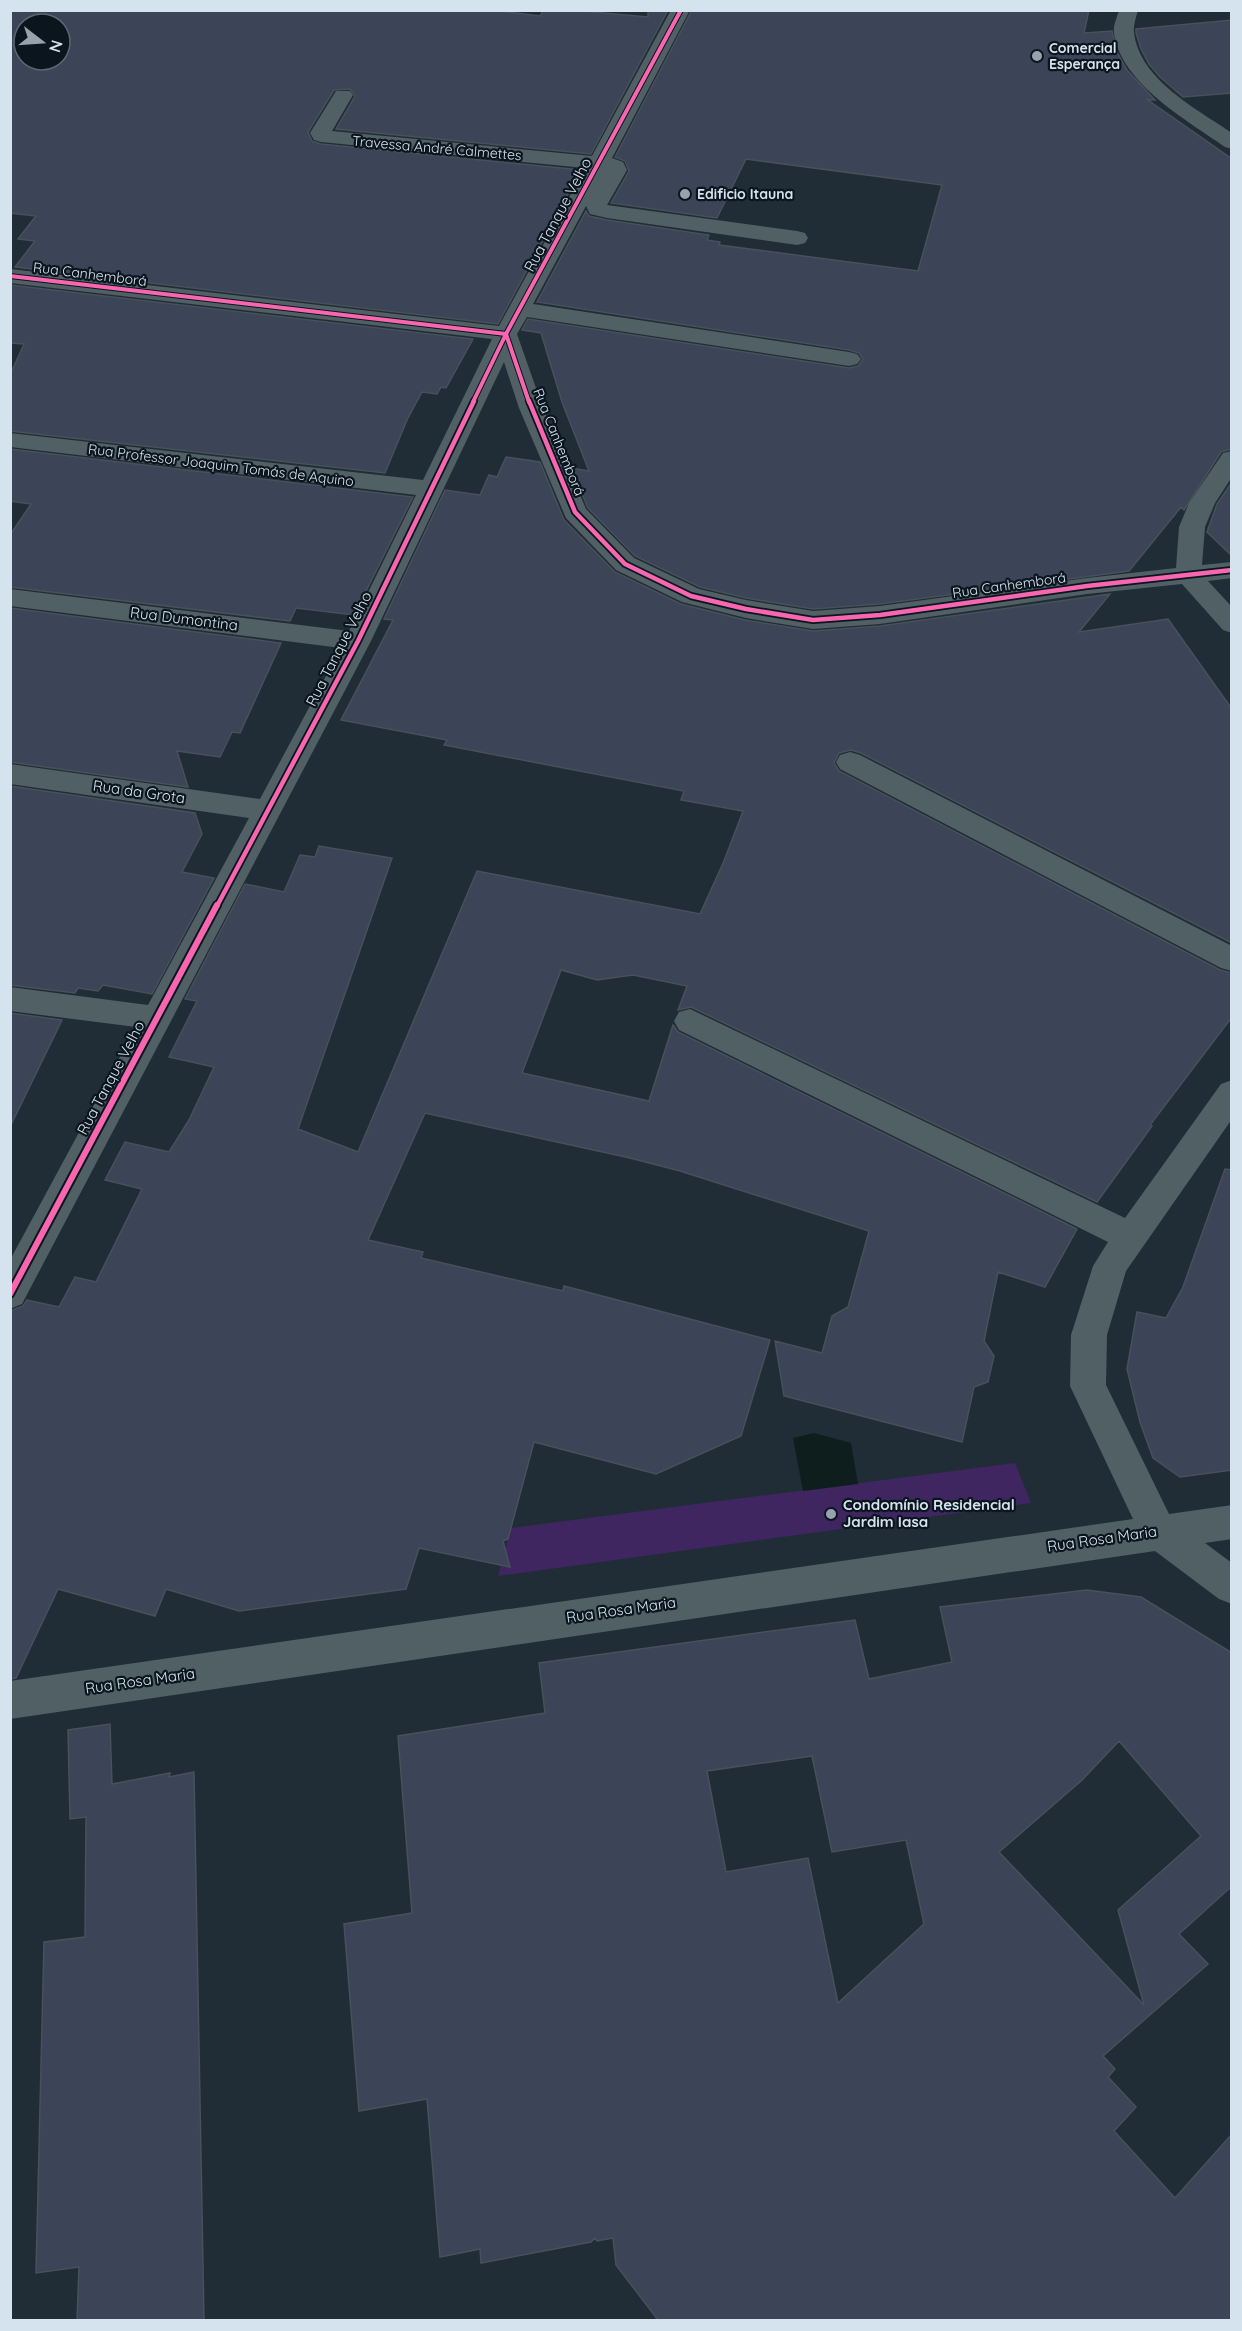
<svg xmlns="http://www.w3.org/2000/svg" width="1242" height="2331" viewBox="0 0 1242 2331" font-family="Quicksand,sans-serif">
  <rect width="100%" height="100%" fill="#202d37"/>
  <path fill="#3f2661" d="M1015 1463 1031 1503 498 1576 511 1528Z"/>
  <path fill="#0d1e1d" d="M814 1433 851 1443 858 1484 803 1491 793 1438Z"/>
  <path fill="#3c4457" stroke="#48505a" stroke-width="1.5" fill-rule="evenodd" d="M10 10H491L540 16 544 10H570L648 17V10H668L591 154 336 129 355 96 350 89 334 90 308 132 312 141 321 144 581 170 498 324 15 267 35 241 18 239 36 216 10 213ZM24 24H60V60H24Z
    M692 10H1089L1084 33 1112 31 1117 52 1127 70 1155 100H1148L1232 159V449L1221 452 1184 510 1181 507 1129 571 880 604 813 609 746 598 700 587 635 556 588 508 571 468 589 471 562 402 541 333 522 330 528 319 849 368 858 366 863 359 859 353 849 350 537 302 586 211 589 216 607 220 709 235 707 240 720 242 719 245 918 271 942 185 746 159 717 218 611 203 629 171 625 161 615 157Z
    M1232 20V93L1183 97 1160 77 1149 64 1141 49 1136 33V29Z
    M10 285 473 339 446 388 441 387 437 394 422 392 407 420 385 473 10 431V375L24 344 10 343Z
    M10 449 413 497 354 615 296 608 290 621 10 587V535L31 504 10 501Z
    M506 457 540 462 564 520 615 572 681 604 745 620 813 631 880 626 1110 594 1079 632 1168 619 1232 709V943L861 753 851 750 839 753 834 763 839 771 1220 970 1232 973V1017L1150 1125 1152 1126 1097 1202 691 1007 678 1010 687 986 633 975 597 980 561 970 522 1073 649 1101 673 1025 678 1032 1077 1229 1045 1287 998 1272 984 1341 994 1356 988 1382 974 1387 962 1442 784 1396 775 1341 822 1353 832 1316 848 1307 869 1231 680 1171 630 1158 425 1113 368 1240 423 1252 421 1258 563 1291 564 1286 770 1340 741 1436 656 1474 534 1442 508 1539 503 1541 510 1567 419 1548 406 1589 239 1611 166 1589 155 1616 58 1589 16 1678 10 1679V1311L23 1306 27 1300 59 1307 75 1277 96 1282 142 1189 105 1180 125 1142 169 1152 189 1120 214 1067 169 1057 197 1001 185 999 245 884 284 892 300 855 315 857 319 846 392 858 298 1129 358 1152 477 871 700 914 724 861 743 811 681 800 684 791 444 745 447 740 341 720 393 620 384 619 445 490 480 495 489 475 497 477Z
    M1232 482V556L1207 532 1217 504Z
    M10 608 281 643 240 733 232 732 220 757 177 751 188 787 10 762Z
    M10 786 195 813 202 834 182 872 214 878 152 994 103 985 98 991 78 988 75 993 10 985Z
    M10 1013 62 1020 10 1127Z
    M1225 1169 1232 1170V1470L1180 1477 1153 1458 1140 1422 1127 1369 1137 1312 1166 1318 1183 1287Z
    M1087 1590 1141 1597 1232 1653V1886L1179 1934 1208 1964 1103 2056 1115 2069 1108 2077 1136 2107 1114 2131 1175 2198 1232 2134V2320H658L616 2265 613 2238 597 2241 595 2238 591 2242 481 2263 480 2249 440 2257 427 2099 359 2111 344 1924 412 1913 398 1736 545 1713 539 1663 757 1633 855 1620 869 1679 952 1662 940 1607ZM1119 1741 1201 1836 1118 1910 1144 2005 999 1852 1081 1781ZM812 1756 832 1852 906 1840 924 1924 838 2003 808 1858 726 1872 707 1771Z
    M110 1724 112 1784 170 1773 169 1777 194 1772 204 2320H77L79 2267 36 2273 44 1942 85 1937 86 1817 70 1819 68 1730Z"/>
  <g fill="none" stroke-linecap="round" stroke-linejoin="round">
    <path fill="#506065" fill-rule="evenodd" d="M671 10H690L612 158 623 162 627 170 607 205 797 231 805 233 808 238 805 243 797 245 607 218 590 214 586 206 533 304 849 352 857 354 861 359 857 364 849 366 527 317 517 334 543 408 586 509 634 558 699 589 746 600 813 611 880 606 1087 578 1176 568 1179 527 1189 503 1223 453 1232 451V477L1215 503 1205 527 1202 565 1232 562V578L1208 581 1232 607V633L1223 630 1182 584 1087 594 880 624 813 629 746 618 682 602 616 570 566 518 519 408 504 362 371 641 22 1304 10 1309V1260L136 1027 10 1011V987L148 1005 249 818 10 784V764L260 799 341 648 10 606V589L349 631 416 495 10 447V433L423 480 492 339 10 283V269L499 326 585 168 321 142 314 140 310 133 336 91H350L353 95 332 131 592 156Z
      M1119 10H1138C1136 18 1133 25 1134 33 1140 80 1197 109 1232 133V149L1225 147C1187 120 1121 84 1114 33 1113 25 1117 18 1119 10Z
      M850 752 860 755 1232 946V971L1221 968 840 769 836 762 840 755Z
      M690 1009 1125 1218 1221 1084 1232 1080V1119L1126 1271 1107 1335 1106 1385 1169 1514 1232 1505V1539L1205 1543 1232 1563V1604L1219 1599 1155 1551 10 1719V1681L1133 1519 1070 1386 1071 1335 1093 1266 1108 1242 679 1030 674 1021 679 1012Z"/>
    <defs>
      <path id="cycleway-far2" d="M10 276 506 334 529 402
        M473 402 506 334 681 10"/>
      <path id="cycleway-far1" d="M529 401 575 512 625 564 691 596 746 609 813 620 880 615 1087 586 1232 570
        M217 906 358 641 474 401"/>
      <path id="cycleway" d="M10 1294 217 905"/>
    </defs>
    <use href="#cycleway-far2" stroke="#0b151e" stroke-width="6"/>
    <use href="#cycleway-far1" stroke="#0b151e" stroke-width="8"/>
    <use href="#cycleway" stroke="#0b151e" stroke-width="10"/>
    <use href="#cycleway-far2" stroke="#f766af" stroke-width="4"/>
    <use href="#cycleway-far1" stroke="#f766af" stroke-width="4.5"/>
    <use href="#cycleway" stroke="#f766af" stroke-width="6"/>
  </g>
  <g fill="#96a3af" stroke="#0b151e" stroke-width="2">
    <circle cx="1037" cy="56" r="6"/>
    <circle cx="685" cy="194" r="6"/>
    <circle cx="831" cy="1514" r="6"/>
  </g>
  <g text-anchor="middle" stroke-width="4.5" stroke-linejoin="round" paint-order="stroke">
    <g font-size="14" font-weight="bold" fill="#d5e3ef" stroke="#0b151e" text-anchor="start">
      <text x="1049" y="53">Comercial<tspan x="1049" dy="16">Esperança</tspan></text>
      <text x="697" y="199">Edificio Itauna</text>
    </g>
    <g font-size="14" fill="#d5e3ef" stroke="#0b151e">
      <text transform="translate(437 148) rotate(5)" y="5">Travessa André Calmettes</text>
      <text transform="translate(90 274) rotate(7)" y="5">Rua Canhemborá</text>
      <text transform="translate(559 442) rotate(68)" y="5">Rua Canhemborá</text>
      <text transform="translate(221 465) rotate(7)" y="5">Rua Professor Joaquim Tomás de Aquino</text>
      <text transform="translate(1009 585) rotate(-8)" y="5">Rua Canhemborá</text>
    </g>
    <g font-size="15" fill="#d5e3ef" stroke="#0b151e">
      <text transform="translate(558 215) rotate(-62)" y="5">Rua Tanque Velho</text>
      <text transform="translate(184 619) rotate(7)" y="5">Rua Dumontina</text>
      <text transform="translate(339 649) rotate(-63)" y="5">Rua Tanque Velho</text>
      <text transform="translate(139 792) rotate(8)" y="5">Rua da Grota</text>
      <text transform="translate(111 1078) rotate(-62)" y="5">Rua Tanque Velho</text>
      <text transform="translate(1102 1539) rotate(-8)" y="5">Rua Rosa Maria</text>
      <text transform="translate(621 1610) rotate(-8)" y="5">Rua Rosa Maria</text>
      <text transform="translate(140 1681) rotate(-8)" y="5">Rua Rosa Maria</text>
    </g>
    <g font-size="15" font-weight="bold" fill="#d5e3ef" stroke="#0b151e" text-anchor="start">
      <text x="843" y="1510">Condomínio Residencial<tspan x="843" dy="17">Jardim Iasa</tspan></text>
    </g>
  </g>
  <rect width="1242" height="2331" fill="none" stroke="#d5e3ef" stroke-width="24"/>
  <g transform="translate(42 42) rotate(107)"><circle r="28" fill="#0b151e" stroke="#5c6772" stroke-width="1.5"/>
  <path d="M0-4.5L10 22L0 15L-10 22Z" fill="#96a3af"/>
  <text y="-9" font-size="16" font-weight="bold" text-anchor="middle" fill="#d5e3ef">N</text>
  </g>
</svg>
